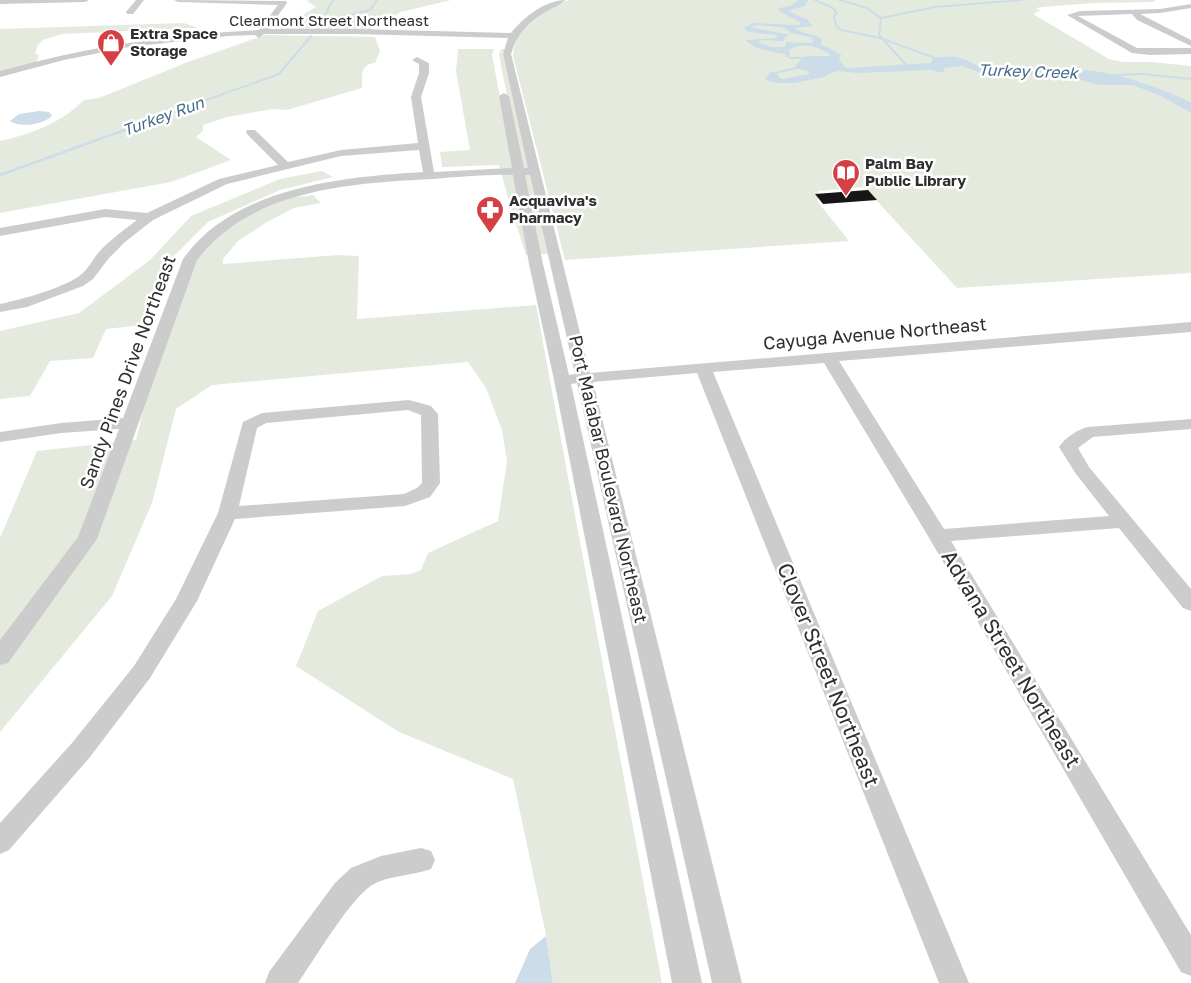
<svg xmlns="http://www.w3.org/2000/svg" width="1191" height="983" viewBox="0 0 1191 983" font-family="'Golos Text',sans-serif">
  <rect width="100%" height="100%" fill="#fff"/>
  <path fill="#e4ebde" d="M310 0H451L401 12 373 28 374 32 275 31 316 7 307 1Z
    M569 0H1156L1153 2 1093 3 1043 7 1036 8 1040 11 1033 14 1109 59 1123 62H1151L1191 66V102L1138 81 1191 113V273L957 288 864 187 818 191V202L849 241 565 260 513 56C514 26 545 11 569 0Z
    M184 23 198 28 62 34 43 40 38 45 35 53 39 56 36 63 0 73V29Z
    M265 35 375 37 380 51 375 63C360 64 362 76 362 88L287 110 273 109 227 117 203 125V131L196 137 231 160 171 182 0 213V141C32 134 61 123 84 100L99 98 188 62Z
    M458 49H494L492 55 496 76 530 255H526L512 212 499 165 442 167 440 152 470 150 456 71Z
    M501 49H505L503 54 508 76 548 254H540L503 76 499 54Z
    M322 171 333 177 280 190 208 222 169 261 143 325 106 329 93 358 50 361 30 396 0 399V331L79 313 150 260 191 216 280 179Z
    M313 195 321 203 294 208 267 222 238 241 223 259V264L338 255 359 256 357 319 536 305 662 983H553L545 930 513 779 399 732 296 666 318 611 382 576 411 574 421 570 428 553 498 521 507 461 502 430 486 388 468 362 212 385 176 409 152 503 112 596 0 732V538L37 451 136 440 148 389 190 259 240 218 290 198Z"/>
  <path fill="#ccdce9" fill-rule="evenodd" d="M799 0H808L805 6 788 11 808 20 812 26 795 28C803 35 814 33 822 39L821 44 842 55 840 56 839 60 846 68 931 63 933 58C941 57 952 55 960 58 971 61 978 68 989 69 1004 71 1017 67 1032 67 1049 67 1065 72 1082 73L1084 70C1122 73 1156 87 1191 102V113L1163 97 1133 85H1099L1074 78 1053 75H1023L1003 77 990 73 985 74 961 66 943 68 945 72H938L932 70 858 73 839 71 831 73 825 77 794 83H776L765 80 770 72H774L782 79 809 74V71L794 68 801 59 807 56H831C820 47 801 41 789 50L790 55C776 52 756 51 745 40L778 38 776 35 748 32 744 28 753 23 799 25 801 23 779 11V8L790 6ZM759 25 785 28 791 33 810 37 814 41 811 43 786 42 785 47H771L758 42 761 40 784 41 785 37 790 35 749 27Z
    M39 111 49 112 52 116C42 125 21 128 10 121L19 114Z
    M546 936 553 983H515L530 949Z"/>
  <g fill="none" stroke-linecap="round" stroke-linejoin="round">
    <path stroke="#ccdce9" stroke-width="2" d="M815 0 833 8 837 13 834 16 836 25 841 30 880 38 938 59
      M840 0 867 8 881 18
      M324 21 370 10 377 0
      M318 31C322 24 329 3 334 0
      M784 52 790 58H806
      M909 68 879 35 881 18 935 7 1022 0
      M1114 75 1142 74 1191 79
      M772 76 778 72 802 67
      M187 107 279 74 311 36"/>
    <path stroke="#ccdce9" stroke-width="2.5" d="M0 175 191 106"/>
  </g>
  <path fill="#161616" d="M868 190 877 200 823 204 815 194Z"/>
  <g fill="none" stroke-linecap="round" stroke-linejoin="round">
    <path fill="#ccc" fill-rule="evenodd" d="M0 0H89L85 2 0 4Z
      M136 0H144L133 14H127L126 12Z
      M174 0 286 1 287 3 268 29H355L511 33C524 17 545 0 566 0 561 4 555 7 549 10 530 20 517 33 511 54L590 373 1191 322V332L839 361 944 529 1109 516 1076 474 1059 447C1065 438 1078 429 1088 427L1191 419V429L1093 437 1078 448 1089 467 1191 589V611L1183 608 1119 528 951 541 1191 935V976L1181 972 928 536 824 363 713 372 969 983H939L697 373 593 382 742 983H712L577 383 571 384 702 983H672L554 380 529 264 513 175C487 174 460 177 433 179 352 183 251 189 197 260L97 539 8 663 0 665V640L78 537 119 429 61 433 0 442V432L61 423 123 418 183 259C234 187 342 177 423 172L419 150 341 156 227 184 153 220 125 242 109 258 93 279 83 286 27 307 0 312V304C20 300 68 287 83 273 89 267 93 259 99 252 110 240 124 230 137 220L105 217 0 236V228L105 209 147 213 219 179 278 165 247 134 246 132 247 130H255L288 162 341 150 418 143 411 97 419 73V64L412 60 417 57 429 63V73L421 97 434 172 512 168 499 96 504 93 509 96 524 168H528L503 54 508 38 355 34H264L259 38 255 35 228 36 129 47 64 60 0 77V71C85 47 171 34 259 30L278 5 178 2ZM525 175H530L575 374 569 375 543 264Z
      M1191 4V8L1160 13 1140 14 1191 40V46L1137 20 1132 14 1078 16 1137 48H1191V54L1150 55 1132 53 1067 15 1080 11 1160 9Z
      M409 400 431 406 438 414 440 483 430 497 405 506 235 519 197 601 150 678 90 757 9 850 0 854V823L72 743 134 666 176 599 218 513 243 422 262 413ZM408 410 421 415 422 483 417 488 404 494 239 506 257 428 266 423Z
      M421 848 431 851 435 860 431 869C412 876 389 875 372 885 350 899 314 960 298 983H265L269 972 335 883 351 868 381 856Z"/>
  </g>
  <defs>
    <symbol id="shop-pin" viewBox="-11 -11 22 30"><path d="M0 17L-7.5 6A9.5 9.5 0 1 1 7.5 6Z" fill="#d64045" stroke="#fff"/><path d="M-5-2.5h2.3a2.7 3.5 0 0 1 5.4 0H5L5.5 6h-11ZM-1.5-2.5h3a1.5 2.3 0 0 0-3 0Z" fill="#fff"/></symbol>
    <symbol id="library-pin" viewBox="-11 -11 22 30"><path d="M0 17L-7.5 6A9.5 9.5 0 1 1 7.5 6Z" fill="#d64045" stroke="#fff"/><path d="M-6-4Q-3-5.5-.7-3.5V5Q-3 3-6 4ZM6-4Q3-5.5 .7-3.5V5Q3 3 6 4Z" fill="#fff"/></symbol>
    <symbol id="pharmacy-pin" viewBox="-11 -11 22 30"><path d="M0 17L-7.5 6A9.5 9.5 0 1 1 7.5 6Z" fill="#d64045" stroke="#fff"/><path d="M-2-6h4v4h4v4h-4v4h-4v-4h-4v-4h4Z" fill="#fff"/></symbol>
  </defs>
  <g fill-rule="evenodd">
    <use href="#shop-pin" x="95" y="27" width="32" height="43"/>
    <use href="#library-pin" x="830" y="157" width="32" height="43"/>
    <use href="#pharmacy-pin" x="474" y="194" width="32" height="43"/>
  </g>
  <g text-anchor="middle" stroke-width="5" stroke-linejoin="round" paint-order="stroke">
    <g font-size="15" fill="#2f2f2f" stroke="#fff">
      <text x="329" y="26">Clearmont Street Northeast</text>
    </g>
    <g font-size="15" font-weight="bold" fill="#2f2f2f" stroke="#fff" text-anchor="start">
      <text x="130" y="39">Extra Space<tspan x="130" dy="17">Storage</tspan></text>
      <text x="865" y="169">Palm Bay<tspan x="865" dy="17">Public Library</tspan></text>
      <text x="509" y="206">Acquaviva's<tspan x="509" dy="17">Pharmacy</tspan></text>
    </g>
    <g font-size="16" font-style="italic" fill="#446c8a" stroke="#fff">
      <text transform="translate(1028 71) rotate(2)" y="6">Turkey Creek</text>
      <text transform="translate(163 116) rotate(-20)" y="6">Turkey Run</text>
    </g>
    <g font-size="18" fill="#2f2f2f" stroke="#fff">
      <text transform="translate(875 334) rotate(-5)" y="6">Cayuga Avenue Northeast</text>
      <text transform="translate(128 372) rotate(-70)" y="6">Sandy Pines Drive Northeast</text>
      <text transform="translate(608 479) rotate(77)" y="6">Port Malabar Boulevard Northeast</text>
    </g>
    <g font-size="21" fill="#2f2f2f" stroke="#fff">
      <text transform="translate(1011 659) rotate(59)" y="7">Advana Street Northeast</text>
      <text transform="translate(828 675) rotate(68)" y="7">Clover Street Northeast</text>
    </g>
  </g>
</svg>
